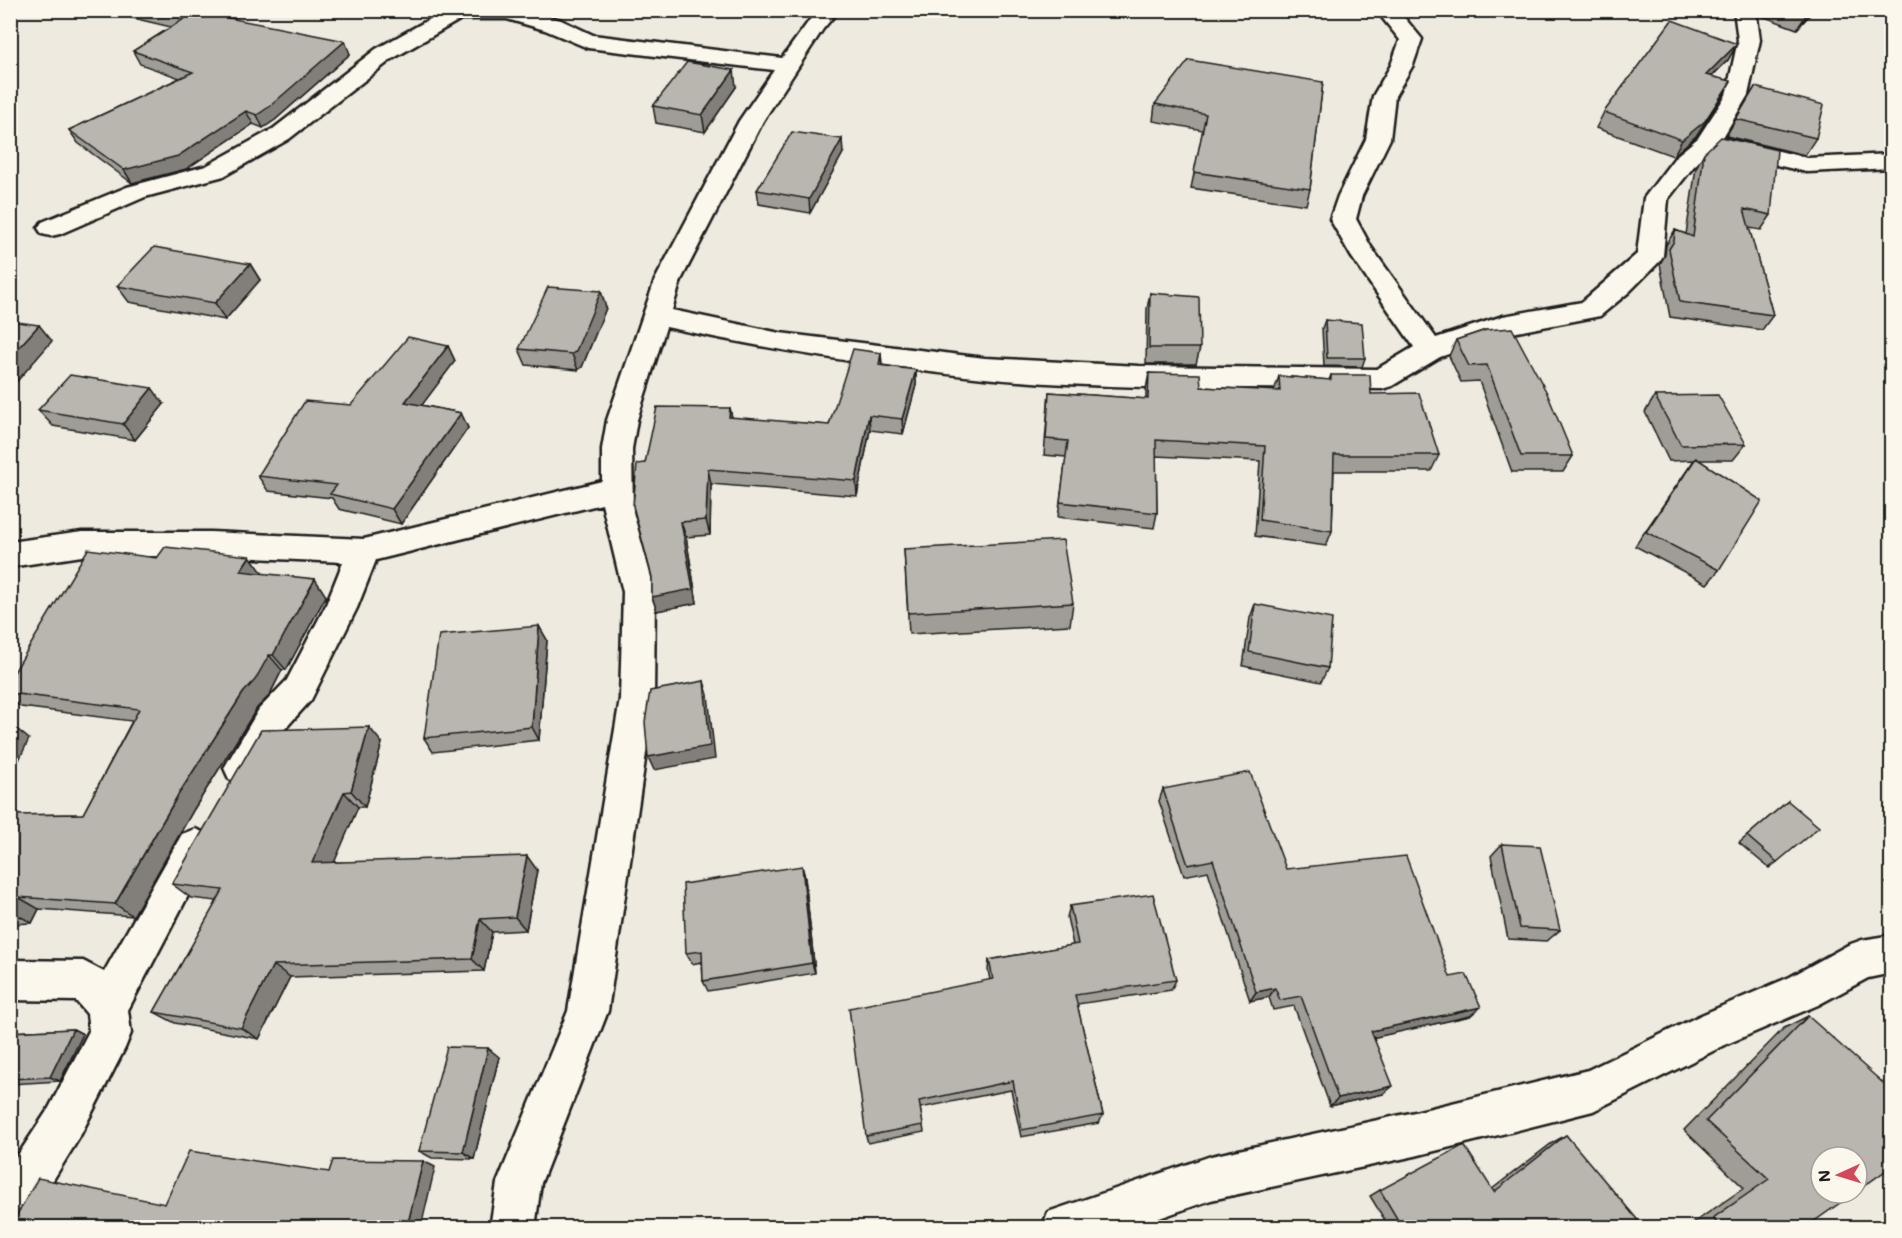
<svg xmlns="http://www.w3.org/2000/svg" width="1902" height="1238" viewBox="0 0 1902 1238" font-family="Mali,sans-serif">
  <rect width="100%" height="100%" fill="#eeeadf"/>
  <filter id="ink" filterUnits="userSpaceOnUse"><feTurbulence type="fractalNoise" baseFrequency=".0167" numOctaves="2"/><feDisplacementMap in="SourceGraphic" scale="12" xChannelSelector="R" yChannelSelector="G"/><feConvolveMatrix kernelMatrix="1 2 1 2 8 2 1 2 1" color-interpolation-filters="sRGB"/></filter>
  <g filter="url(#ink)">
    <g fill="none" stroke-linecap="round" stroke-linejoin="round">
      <defs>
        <path id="minor" d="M446 10H523L561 20 593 35 782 58 817 10H839L823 29 763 121 681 280 672 310 780 333 985 358 1139 366 1377 369 1414 347 1351 256 1330 219 1338 196 1366 139 1373 96 1391 65 1400 40 1376 10H1398L1422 39 1413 65 1395 96 1390 139 1362 196 1356 219 1371 247 1436 338 1503 316 1582 302 1637 254 1644 198 1676 156 1698 138 1726 95 1738 40 1734 10H1756L1760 40 1748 95 1723 137 1807 158 1892 154V168L1807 172 1712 150 1694 166 1668 199 1663 256 1659 262 1629 292 1600 316 1507 334 1440 357 1392 386 1382 389C1250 387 1115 391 984 378 877 367 771 350 666 327L637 420 632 449 633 512 655 592 654 699 608 1011 541 1183 535 1228H490L497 1183 568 1011 620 699 623 592 602 504 376 560 357 608 311 700 283 731 255 779 242 784 229 779 224 768 259 709 287 680 325 607 343 562 211 556H82L10 567V542L82 532H211L364 539 602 481V449L607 420 655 280 739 121 774 70 588 48 545 30 507 19H461L392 59 289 139 224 176 145 197 60 234 51 236 42 234 38 228 42 222 127 187 206 166 273 129 376 49Z
          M195 829 208 834 214 846 128 1010 131 1033 125 1048 79 1138 26 1224 10 1228V1167L49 1108 89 1031 87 1014 76 1001 10 1000V960L83 961 104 972 182 834Z
          M1892 935V973L1868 978 1818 1005 1727 1044 1593 1111 1415 1156 1211 1200 1131 1228H1042L1048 1212 1211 1156 1415 1112 1588 1070 1699 1016 1790 977 1848 945 1862 940Z"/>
      </defs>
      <use href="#minor" stroke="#1c1c1c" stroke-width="5"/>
      <use href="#minor" fill="#fbf7ec" fill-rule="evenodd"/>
    </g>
    <path fill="#9f9d96" stroke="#1c1c1c" stroke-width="1.5" d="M125 10H245L233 19 350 54 275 120 263 128 253 124 186 169 132 183 78 143 69 130 180 78 140 64 133 51 171 27 129 17Z
      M704 10H718L716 12Z
      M1760 10H1814L1797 29 1759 15V13Z
      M1737 44 1728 60 1712 76 1722 97 1696 136 1673 156 1596 128 1604 112Z
      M1323 82 1310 189 1306 205 1191 188 1203 130 1153 121 1155 104Z
      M736 87 705 132 656 123 653 106Z
      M1755 87 1816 138 1805 155 1726 136Z
      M843 153 810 213 759 204 757 190Z
      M1704 153 1771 215 1761 230 1749 228 1773 315 1762 330 1670 317 1660 264 1665 255 1666 245 1675 230 1686 234 1696 168Z
      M250 264 260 280 225 320 129 302 117 286Z
      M1150 293 1200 348 1196 364H1146L1147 309Z
      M606 308 582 367 578 370 526 365 519 349Z
      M1325 320 1365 358 1362 367 1324 366 1322 328Z
      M1486 330 1573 456 1563 472H1512L1479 381 1461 382 1449 356 1456 340Z
      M448 346 455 361 421 405 461 413 468 428 401 524 339 509 332 498 268 491 258 476 351 405Z
      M881 353 882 365 916 370V385L903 434 870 430 857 496 711 484 710 535 686 537 697 603 657 611 652 597V577L645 463 730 408 732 418 829 425Z
      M1149 373 1201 387 1274 391 1279 376 1329 380 1331 375 1371 394 1439 455 1431 471H1334L1332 531 1326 546 1255 536 1260 461 1156 456 1157 513 1154 528 1058 517 1066 457 1044 455 1049 392 1146 399V389Z
      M1655 396 1746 444 1733 460H1699L1719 570 1707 584 1635 546 1694 460 1669 461 1645 412Z
      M164 404 135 440 53 426 38 410Z
      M904 549 1073 603 1070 625 909 634Z
      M262 572 261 574 326 596 286 670H282L269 696 257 708 194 809 133 916 39 909 32 923 10 924V815L83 814 132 721 21 707 10 699V679Z
      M1255 604 1328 668 1321 682 1243 666 1250 618Z
      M539 626 547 640 539 740 433 752 424 738Z
      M382 743 365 807H358L334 862 537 870 526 930 492 932 484 971 290 977 259 1039 175 1023 154 1012 217 901 191 898 172 884Z
      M1163 789 1450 977 1470 1016 1374 1037 1383 1094 1330 1106 1294 1006 1273 1010 1269 997 1250 1001 1208 871 1184 876 1159 801Z
      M1788 801 1777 862 1769 868 1739 843Z
      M1502 844 1560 930 1547 941 1508 939 1491 856Z
      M802 866 805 878 815 973 708 991 703 981 702 962 692 964 686 953Z
      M1892 880V889L1886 883Z
      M1070 906 1176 980 1171 990 1077 1004 1103 1115 1099 1123 1021 1137 1011 1090 920 1108 924 1132 868 1143 866 1136 990 980 988 970 989 960 1073 945 1067 917Z
      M1808 1016 1806 1227H1691L1689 1226 1744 1188 1684 1130 1784 1028Z
      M73 1029 83 1034 60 1081 10 1084V1032Z
      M499 1057 474 1159 432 1158 419 1151Z
      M1566 1135 1637 1227H1389L1370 1196 1380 1190 1492 1189 1552 1143Z"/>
    <path fill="#827f7a" stroke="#1c1c1c" stroke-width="1.5" d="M220 10H245L220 28 214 15Z
      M1809 10H1814L1797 29 1807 14Z
      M345 41 350 54 275 120 263 128 257 115Z
      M1737 44 1728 60 1698 90 1706 75Z
      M734 70 736 87 705 132 702 115Z
      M1731 81 1722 97 1696 136 1673 156 1682 140Z
      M246 111 253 124 186 169 132 183 124 170Z
      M842 139 843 153 810 213 809 199Z
      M250 264 260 280 225 320 215 303Z
      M601 291 606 308 582 367 578 370 572 354Z
      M39 325 52 341 12 387 10 386V357Z
      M448 346 455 361 413 417 405 402Z
      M881 353 882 368 879 365Z
      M916 370V385L903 434 902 419Z
      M152 388 164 404 135 440 123 424Z
      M730 408 733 423 729 417Z
      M461 413 468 428 401 524 392 509Z
      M869 415 870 430 857 496 856 481Z
      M708 469 711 484 710 535 706 520Z
      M681 522 686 537 697 603 657 611 652 597Z
      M250 556 262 572 254 588 240 571Z
      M315 579 326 596 286 670 273 655Z
      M539 626 547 640 539 740 532 727Z
      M269 655 282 670 269 696 257 708 194 809 133 916 115 904 178 795 243 693Z
      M704 681 708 695 715 759 654 770 648 757Z
      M12 725 29 739 10 779V727Z
      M369 727 382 743 365 807 351 791Z
      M344 792 358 807 328 877 312 863Z
      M527 856 537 870 526 930 515 917Z
      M802 866 805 878 815 973 812 963Z
      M18 897 39 909 32 923 12 912Z
      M480 919 492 932 484 971 472 959Z
      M273 965 290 977 259 1039 241 1028Z
      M1275 988 1269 997 1250 1001 1256 992Z
      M1481 1007 1470 1016 1363 1040 1371 1031Z
      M73 1029 83 1034 60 1081 50 1077Z
      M488 1048 499 1057 474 1159 463 1152Z
      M1393 1086 1383 1094 1330 1106 1338 1098Z
      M423 1161 435 1167 421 1227H407Z"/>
    <path fill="#b9b6af" stroke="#1c1c1c" stroke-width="1.5" d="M147 10H220L214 15 345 41 269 107 257 115 246 111 178 156 124 170 69 130 193 72 133 51 184 19Z
      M1798 10H1809L1807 14Z
      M1672 20 1737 44 1706 75 1731 81 1705 121 1682 140 1604 112Z
      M1189 60 1323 82 1310 189 1194 172 1206 114 1155 104Z
      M687 62 734 70 702 115 653 106Z
      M1755 87 1824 105 1816 138 1736 119Z
      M792 132 842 139 809 199 757 190Z
      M1721 137 1777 150 1771 215 1744 209 1773 315 1680 302 1669 249 1674 241 1675 230 1693 237 1704 153Z
      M154 247 250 264 215 303 117 286Z
      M548 287 601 291 576 351 572 354 519 349Z
      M1150 293 1199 297 1200 348H1149Z
      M1325 320 1362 323 1365 358H1327Z
      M10 321 39 325 10 357Z
      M1512 328 1547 393 1573 456H1521L1487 365 1469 366 1456 340 1486 330Z
      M408 337 448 346 405 402 461 413 392 509 330 494 337 485 258 476 305 401 351 405Z
      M853 349 881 353 879 365 916 370 902 419 869 415 856 481 708 469 706 520 681 522 693 589 652 597V577L633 506 637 464 645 463 657 407 730 408 729 417 829 425Z
      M1149 373 1200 374 1201 387 1280 391 1279 376 1331 380V375H1370L1371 394 1419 393 1439 455H1334L1332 531 1260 520 1265 446 1156 440 1157 513 1060 502 1068 441 1046 439 1049 392 1148 399Z
      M70 375 152 388 123 424 38 410Z
      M1718 395 1746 444 1681 445 1655 396Z
      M1696 458 1762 501 1719 570 1646 532Z
      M1063 540 1073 603 908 613 904 549Z
      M165 547 250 556 240 571 315 579 273 655H269L255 680 243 693 178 795 115 904 18 897 12 912H10V815L83 814 139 709 10 693V679L88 549 157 558Z
      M1255 604 1332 619 1328 668 1249 652Z
      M539 626 532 727 424 738 439 635Z
      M704 681 710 746 648 757 645 722 650 691Z
      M369 727 351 791 344 792 312 863 527 856 515 917 480 919 472 959 273 965 241 1028 154 1012 223 890 172 884 261 730Z
      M1250 772 1286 869 1406 856 1450 977 1466 974 1481 1007 1371 1031 1393 1086 1338 1098 1301 996 1280 1000 1275 988 1256 992 1213 860 1188 865 1163 789Z
      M1788 801 1819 827 1777 862 1747 836Z
      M1502 844 1540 846 1560 930 1520 928Z
      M802 866 812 963 703 981 702 951 686 953 683 884Z
      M1153 894 1176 980 1075 995 1103 1115 1022 1130 1013 1081 919 1101 923 1125 866 1136 849 1008 993 979 989 960 1078 944 1070 906Z
      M1808 1016 1892 1091V1166L1857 1191V1157H1821V1193H1854L1806 1227H1720L1713 1218 1769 1179 1706 1121Z
      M73 1029 50 1077 10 1079V1032Z
      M447 1047 488 1048 463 1152 419 1151Z
      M1566 1135 1641 1224 1637 1227H1402L1380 1190 1464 1145 1494 1192Z
      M189 1151 329 1172 333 1160 423 1161 407 1227H10L38 1178 165 1204Z"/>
  </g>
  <rect width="1902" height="1238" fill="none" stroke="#fbf7ec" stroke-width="36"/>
  <rect x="18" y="18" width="1866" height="1202" fill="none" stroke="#1c1c1c" stroke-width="2" filter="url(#ink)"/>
  <g transform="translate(1839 1175) rotate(266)"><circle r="28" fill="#fbf7ec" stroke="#a29f99" stroke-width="1.5"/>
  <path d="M0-4.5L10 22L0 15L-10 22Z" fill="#d1495b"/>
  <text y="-9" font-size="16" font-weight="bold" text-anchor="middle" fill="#1c1c1c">N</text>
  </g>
</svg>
